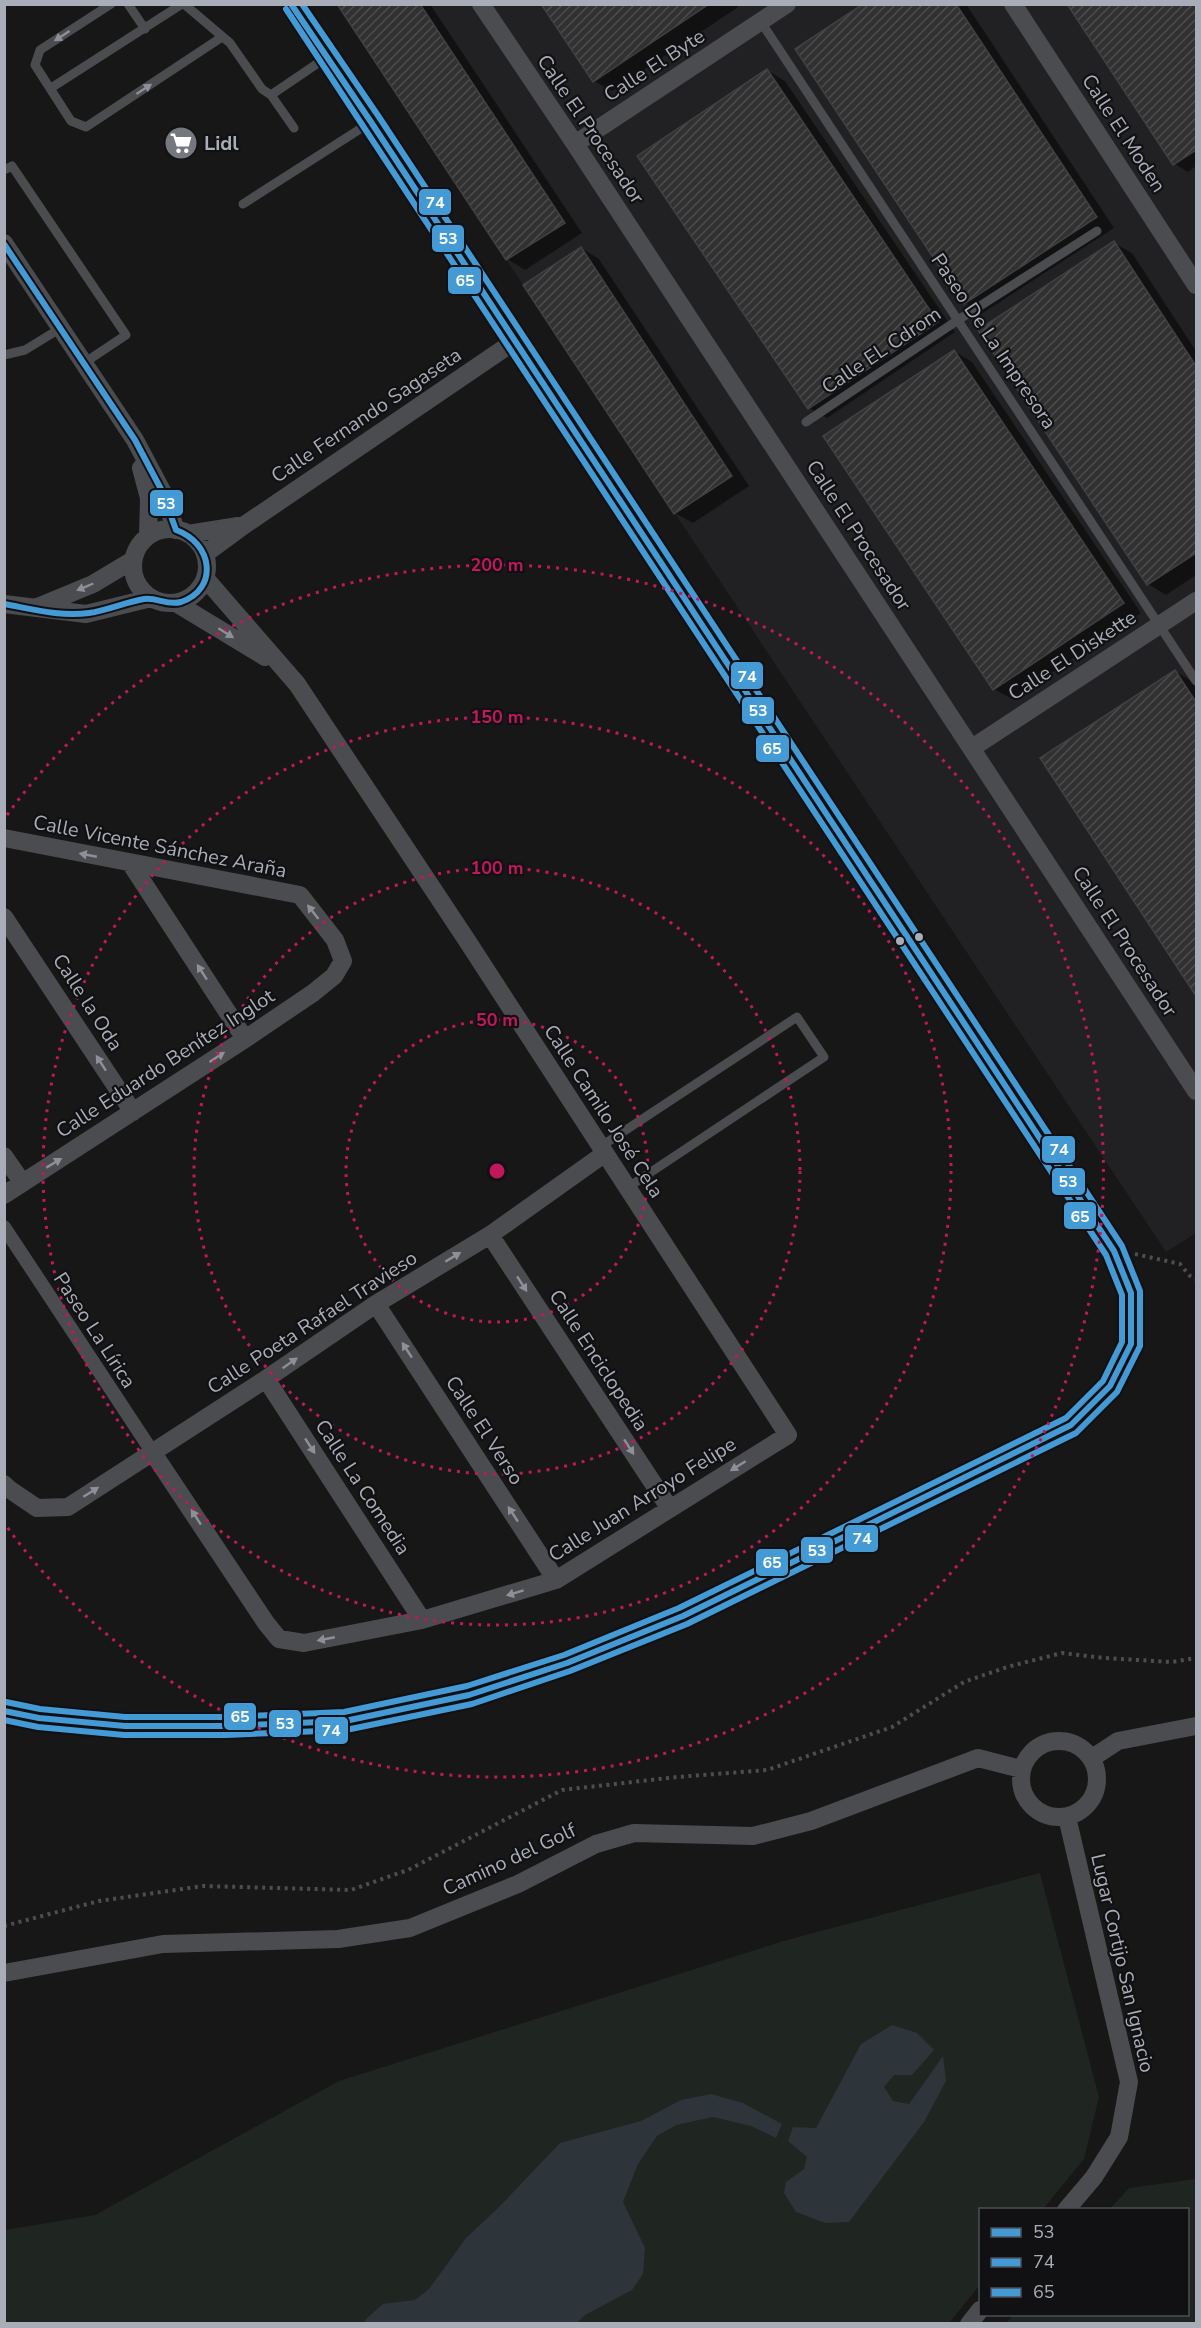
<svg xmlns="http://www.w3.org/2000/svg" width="1201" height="2328" viewBox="0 0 1201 2328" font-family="'Nunito Sans',sans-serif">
  <defs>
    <pattern id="building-hatch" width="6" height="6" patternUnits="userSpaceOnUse" patternTransform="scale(1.5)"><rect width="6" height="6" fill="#313132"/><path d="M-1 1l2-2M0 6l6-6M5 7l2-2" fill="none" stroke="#4c4c4d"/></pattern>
  </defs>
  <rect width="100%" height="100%" fill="#171717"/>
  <path fill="#212123" d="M337 5H1196V1233L1166 1252Z"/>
  <path fill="#1f2520" d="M1040 1873 1099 2097 1084 2159 1043 2209 980 2210V2285L949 2323 5 2324V2230L95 2215 339 2081 787 1940Z
    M1196 2179V2323H1006L1014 2314H1188V2210L1110 2209 1129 2188Z"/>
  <path fill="#2d343a" d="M892 2025 917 2033 934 2050 912 2075H894L884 2087 893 2101 909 2104 943 2056 946 2081 924 2122 849 2222 825 2223 796 2212 784 2193 786 2182 804 2169 807 2157 788 2141 793 2127 816 2128 861 2044Z
    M711 2094 743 2103 782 2124 776 2138 751 2126 713 2117 676 2125 657 2136 638 2164 623 2202 645 2248 643 2274 632 2290 585 2315 577 2323H364L366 2319 383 2304 415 2300 429 2289 466 2238 498 2208 560 2143 641 2121 681 2100Z"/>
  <path fill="#0007" d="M339 4H430L582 233 525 270 507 259Z
    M543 4H737L738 7 612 91 594 81Z
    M866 4H966L1114 228 983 313 965 303Z
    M1069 4H1196V166L1188 172 1175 164Z
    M767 70 785 81 955 332 827 418 809 408Z
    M1114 243 1132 253 1196 351V575L1166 595 1148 584 981 330Z
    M581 248 599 259 749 486 693 523 675 513Z
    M954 351 972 362 1141 613 1012 699 994 689Z
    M1175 671 1193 682 1196 687V993L1042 758Z"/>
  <path fill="url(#building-hatch)" stroke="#3f4043" stroke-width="1.5" d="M337 4H420L565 223 506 260Z
    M541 4H709L593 82Z
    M863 4H956L1097 217 964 304 795 49Z
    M1067 4H1196V150L1173 165Z
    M767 69 938 322 808 409 637 156Z
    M1114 241 1196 366V553L1147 585 978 330Z
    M581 247 732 476 674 514 523 285Z
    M954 350 1124 603 993 690 823 436Z
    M1175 670 1196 702V996L1040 758Z"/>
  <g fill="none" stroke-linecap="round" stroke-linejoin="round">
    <path stroke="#4d4e51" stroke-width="4" stroke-dasharray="3 4.5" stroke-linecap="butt" d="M1135 1254 1180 1264 1190 1276 1196 1279
      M4 1926 99 1901 203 1886 351 1890 408 1870 562 1790 677 1777 767 1770 892 1727 964 1682 1007 1667 1062 1653 1104 1658 1172 1662 1196 1658"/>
    <path stroke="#4b4c4f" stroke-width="9" d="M111 4 40 50 35 65 71 121 86 127 222 37
      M128 4 145 29
      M184 4 230 43 262 89 271 95
      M761 22 1196 681
      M51 88 182 4
      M294 128 271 95 327 57
      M4 170 12 166 126 335 84 363
      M243 204 371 122
      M4 355 25 350 61 328
      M806 422 958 320 1097 231
      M600 1147 797 1017 824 1057 627 1188"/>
    <path stroke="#4b4c4f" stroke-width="14" d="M4 1227 153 1453"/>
    <path stroke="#4b4c4f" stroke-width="18" d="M481 4 575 144 1196 1091
      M1013 4 1196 285
      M575 144 787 4
      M4 243 135 440 162 491 176 530
      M141 468 149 498 148 536
      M133 566a37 37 0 1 1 74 0a37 37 0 1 1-74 0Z
      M188 534 238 526
      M205 554 243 526 515 341
      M176 603 265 657
      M4 604 86 614 151 598
      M35 608 93 584 133 560
      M972 748 1196 601
      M4 838 300 895 335 940 343 961 334 976 313 993 245 1039 4 1195
      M131 864 245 1039
      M4 917 133 1112
      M4 1156 22 1182
      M490 1235 670 1509
      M376 1304 556 1580
      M266 1379 422 1620
      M153 1453 266 1623 279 1639 304 1643 422 1620 556 1580 788 1435 466 939 297 684 205 578
      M4 1484 9 1489 37 1508 68 1507 266 1379 376 1304 490 1235 604 1154
      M4 1711 39 1718 125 1726H226L345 1721 469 1695 567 1663 683 1616 1071 1425 1110 1386 1131 1344V1293L1114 1251 371 122 291 4
      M1021 1779a38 38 0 1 1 76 0a38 38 0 1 1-76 0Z
      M1092 1758 1118 1741 1196 1726
      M4 1973 163 1944 338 1939 410 1928 518 1884 596 1844 634 1833 753 1836 811 1821 978 1758 1021 1769
      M1066 2210 1094 2177 1119 2137 1129 2082 1067 1817
      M969 2324 980 2310"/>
    <defs>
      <path id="bus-1" d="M4 244 135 440 162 491 176 530C213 543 219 589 181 602 167 606 157 597 144 599 126 602 108 610 89 613 61 617 32 609 4 604
        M4 1711 39 1718 125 1726H226L345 1721 469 1695 567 1663 683 1616 1071 1425 1110 1386 1131 1344V1293L1114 1251 371 122 291 4"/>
      <path id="bus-2" d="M4 1720 38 1727 124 1735H226L346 1730 472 1704 570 1671 687 1624 1076 1433 1117 1392 1140 1346V1291L1122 1246 379 117 302 4"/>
      <path id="bus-3" d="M6 1702 40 1709 125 1717H226L344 1712 467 1686 564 1655 679 1608 1066 1418 1103 1381 1122 1342V1295L1106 1255 286 9"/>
    </defs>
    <use href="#bus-1" stroke="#111113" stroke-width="10"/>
    <use href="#bus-2" stroke="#111113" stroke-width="10"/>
    <use href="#bus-3" stroke="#111113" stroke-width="10"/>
    <use href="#bus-1" stroke="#449ad5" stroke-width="6"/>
    <use href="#bus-2" stroke="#449ad5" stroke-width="6"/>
    <use href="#bus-3" stroke="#449ad5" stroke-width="6"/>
  </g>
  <defs><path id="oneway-solid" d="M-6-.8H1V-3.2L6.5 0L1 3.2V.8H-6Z" transform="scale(1.5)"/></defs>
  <g fill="#8d9098">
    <use href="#oneway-solid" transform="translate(62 36) rotate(147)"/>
    <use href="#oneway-solid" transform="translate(144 89) rotate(-33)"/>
    <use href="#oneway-solid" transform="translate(85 587) rotate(157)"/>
    <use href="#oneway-solid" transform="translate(226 633) rotate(32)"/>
    <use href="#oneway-solid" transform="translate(88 855) rotate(-169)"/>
    <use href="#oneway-solid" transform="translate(313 912) rotate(-128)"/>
    <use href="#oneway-solid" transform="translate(202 972) rotate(-123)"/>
    <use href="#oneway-solid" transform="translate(217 1057) rotate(-33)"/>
    <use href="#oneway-solid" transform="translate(101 1063) rotate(-123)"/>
    <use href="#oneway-solid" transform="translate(54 1163) rotate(-31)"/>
    <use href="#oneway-solid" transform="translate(453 1257) rotate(-31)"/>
    <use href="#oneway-solid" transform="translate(522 1284) rotate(57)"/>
    <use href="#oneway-solid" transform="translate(407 1350) rotate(-123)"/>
    <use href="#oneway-solid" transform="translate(290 1363) rotate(-35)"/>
    <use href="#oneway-solid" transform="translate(310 1446) rotate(57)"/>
    <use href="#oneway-solid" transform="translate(629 1447) rotate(57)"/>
    <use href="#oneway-solid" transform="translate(738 1466) rotate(148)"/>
    <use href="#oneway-solid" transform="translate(91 1492) rotate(-32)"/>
    <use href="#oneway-solid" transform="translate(513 1514) rotate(-123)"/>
    <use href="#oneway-solid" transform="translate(196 1517) rotate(-123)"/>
    <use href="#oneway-solid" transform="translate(515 1593) rotate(163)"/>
    <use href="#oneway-solid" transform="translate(326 1639) rotate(169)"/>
  </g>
  <g fill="none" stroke="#c2185b" stroke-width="3" stroke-dasharray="3 6">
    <circle cx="497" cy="1171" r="151"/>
    <circle cx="497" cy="1171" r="303"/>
    <circle cx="497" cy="1171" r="454"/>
    <path d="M7 815A606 606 0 1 1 7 1527"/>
  </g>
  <defs>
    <symbol id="supermarket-disc" viewBox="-11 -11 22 22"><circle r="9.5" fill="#76787f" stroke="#111113"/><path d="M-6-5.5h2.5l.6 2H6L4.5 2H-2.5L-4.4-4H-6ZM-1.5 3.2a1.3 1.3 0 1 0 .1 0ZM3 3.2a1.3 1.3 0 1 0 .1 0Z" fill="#fff"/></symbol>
  </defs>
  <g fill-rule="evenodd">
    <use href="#supermarket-disc" x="162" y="124" width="38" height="38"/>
  </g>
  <g fill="#a9adb7" stroke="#111113" stroke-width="2">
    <circle cx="919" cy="937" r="5"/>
    <circle cx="900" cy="941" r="5"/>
  </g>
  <g text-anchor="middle" stroke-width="4.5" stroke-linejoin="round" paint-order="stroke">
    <g font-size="20" fill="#a9adb7" stroke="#111113">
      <text transform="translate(654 65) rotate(-33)" y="7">Calle El Byte</text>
      <text transform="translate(591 129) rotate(56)" y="7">Calle El Procesador</text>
      <text transform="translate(1124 133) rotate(57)" y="7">Calle El Moden</text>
      <text transform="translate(994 341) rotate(56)" y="7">Paseo De La Impresora</text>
      <text transform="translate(881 350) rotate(-34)" y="7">Calle EL Cdrom</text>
      <text transform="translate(366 415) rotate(-34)" y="7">Calle Fernando Sagaseta</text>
      <text transform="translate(859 535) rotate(57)" y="7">Calle El Procesador</text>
      <text transform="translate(1072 655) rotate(-33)" y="7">Calle El Diskette</text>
      <text transform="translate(160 846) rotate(11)" y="7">Calle Vicente Sánchez Araña</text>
      <text transform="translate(1125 941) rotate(57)" y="7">Calle El Procesador</text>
      <text transform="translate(88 1002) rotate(57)" y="7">Calle la Oda</text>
      <text transform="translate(165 1063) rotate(-33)" y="7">Calle Eduardo Benítez Inglot</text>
      <text transform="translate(604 1111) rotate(57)" y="7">Calle Camilo José Cela</text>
      <text transform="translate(312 1322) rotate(-33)" y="7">Calle Poeta Rafael Travieso</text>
      <text transform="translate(95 1330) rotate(57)" y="7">Paseo La Lírica</text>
      <text transform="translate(599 1360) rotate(57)" y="7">Calle Enciclopedia</text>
      <text transform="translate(485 1430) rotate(57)" y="7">Calle El Verso</text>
      <text transform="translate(363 1487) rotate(57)" y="7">Calle La Comedia</text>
      <text transform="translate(642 1499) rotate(-32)" y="7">Calle Juan Arroyo Felipe</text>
      <text transform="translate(509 1859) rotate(-25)" y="7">Camino del Golf</text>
      <text transform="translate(1123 1963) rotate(77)" y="7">Lugar Cortijo San Ignacio</text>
    </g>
    <g font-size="20" font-weight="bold" fill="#a9adb7" stroke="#111113" text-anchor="start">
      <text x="204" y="150">Lidl</text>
    </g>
  </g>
  <circle cx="497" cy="1171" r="9" fill="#c2185b" stroke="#111113" stroke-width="3"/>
  <g font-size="18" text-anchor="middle" font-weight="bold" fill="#c2185b" stroke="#111113" stroke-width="4.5" stroke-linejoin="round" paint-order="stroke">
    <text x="497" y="571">200 m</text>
    <text x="497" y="723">150 m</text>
    <text x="497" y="874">100 m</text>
    <text x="497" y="1026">50 m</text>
  </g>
  <g stroke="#111113" stroke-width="2">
    <rect x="418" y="188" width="34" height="28" rx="6" fill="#449ad5"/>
    <rect x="431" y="224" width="34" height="29" rx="6" fill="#449ad5"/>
    <rect x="447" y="266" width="35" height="29" rx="6" fill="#449ad5"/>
    <rect x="149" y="489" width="35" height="28" rx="6" fill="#449ad5"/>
    <rect x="730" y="661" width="34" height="29" rx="6" fill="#449ad5"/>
    <rect x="741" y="696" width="34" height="29" rx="6" fill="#449ad5"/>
    <rect x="755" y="734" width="35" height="29" rx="6" fill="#449ad5"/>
    <rect x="1041" y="1135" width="35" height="29" rx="6" fill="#449ad5"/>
    <rect x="1051" y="1167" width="35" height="29" rx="6" fill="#449ad5"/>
    <rect x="1063" y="1201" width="34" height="29" rx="6" fill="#449ad5"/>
    <rect x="844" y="1524" width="35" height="29" rx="6" fill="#449ad5"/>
    <rect x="800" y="1536" width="34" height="28" rx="6" fill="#449ad5"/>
    <rect x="755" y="1548" width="34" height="29" rx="6" fill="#449ad5"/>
    <rect x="223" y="1702" width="34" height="29" rx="6" fill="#449ad5"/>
    <rect x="268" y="1709" width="34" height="29" rx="6" fill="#449ad5"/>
    <rect x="314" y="1716" width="35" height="29" rx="6" fill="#449ad5"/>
  </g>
  <g font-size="16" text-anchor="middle" font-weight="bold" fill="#fff">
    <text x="435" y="208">74</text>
    <text x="448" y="244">53</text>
    <text x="465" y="286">65</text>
    <text x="166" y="509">53</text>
    <text x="747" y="682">74</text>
    <text x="758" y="716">53</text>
    <text x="772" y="754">65</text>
    <text x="1059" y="1155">74</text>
    <text x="1068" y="1187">53</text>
    <text x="1080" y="1222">65</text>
    <text x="862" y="1544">74</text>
    <text x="817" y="1556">53</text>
    <text x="772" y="1568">65</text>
    <text x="240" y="1722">65</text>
    <text x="285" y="1729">53</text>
    <text x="331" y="1736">74</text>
  </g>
  <rect width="1201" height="2328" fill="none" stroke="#a9adb7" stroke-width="12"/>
  <rect x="979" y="2208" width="210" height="108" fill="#111113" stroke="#4e4f55" stroke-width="1.5"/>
  <rect x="991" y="2228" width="30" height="9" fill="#449ad5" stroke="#4e4f55" stroke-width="1.5"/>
  <text x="1033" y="2238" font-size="18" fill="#a9adb7">53</text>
  <rect x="991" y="2258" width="30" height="9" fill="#449ad5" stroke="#4e4f55" stroke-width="1.5"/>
  <text x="1033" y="2268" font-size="18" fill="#a9adb7">74</text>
  <rect x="991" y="2288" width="30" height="9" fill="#449ad5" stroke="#4e4f55" stroke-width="1.5"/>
  <text x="1033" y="2298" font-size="18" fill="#a9adb7">65</text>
</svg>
